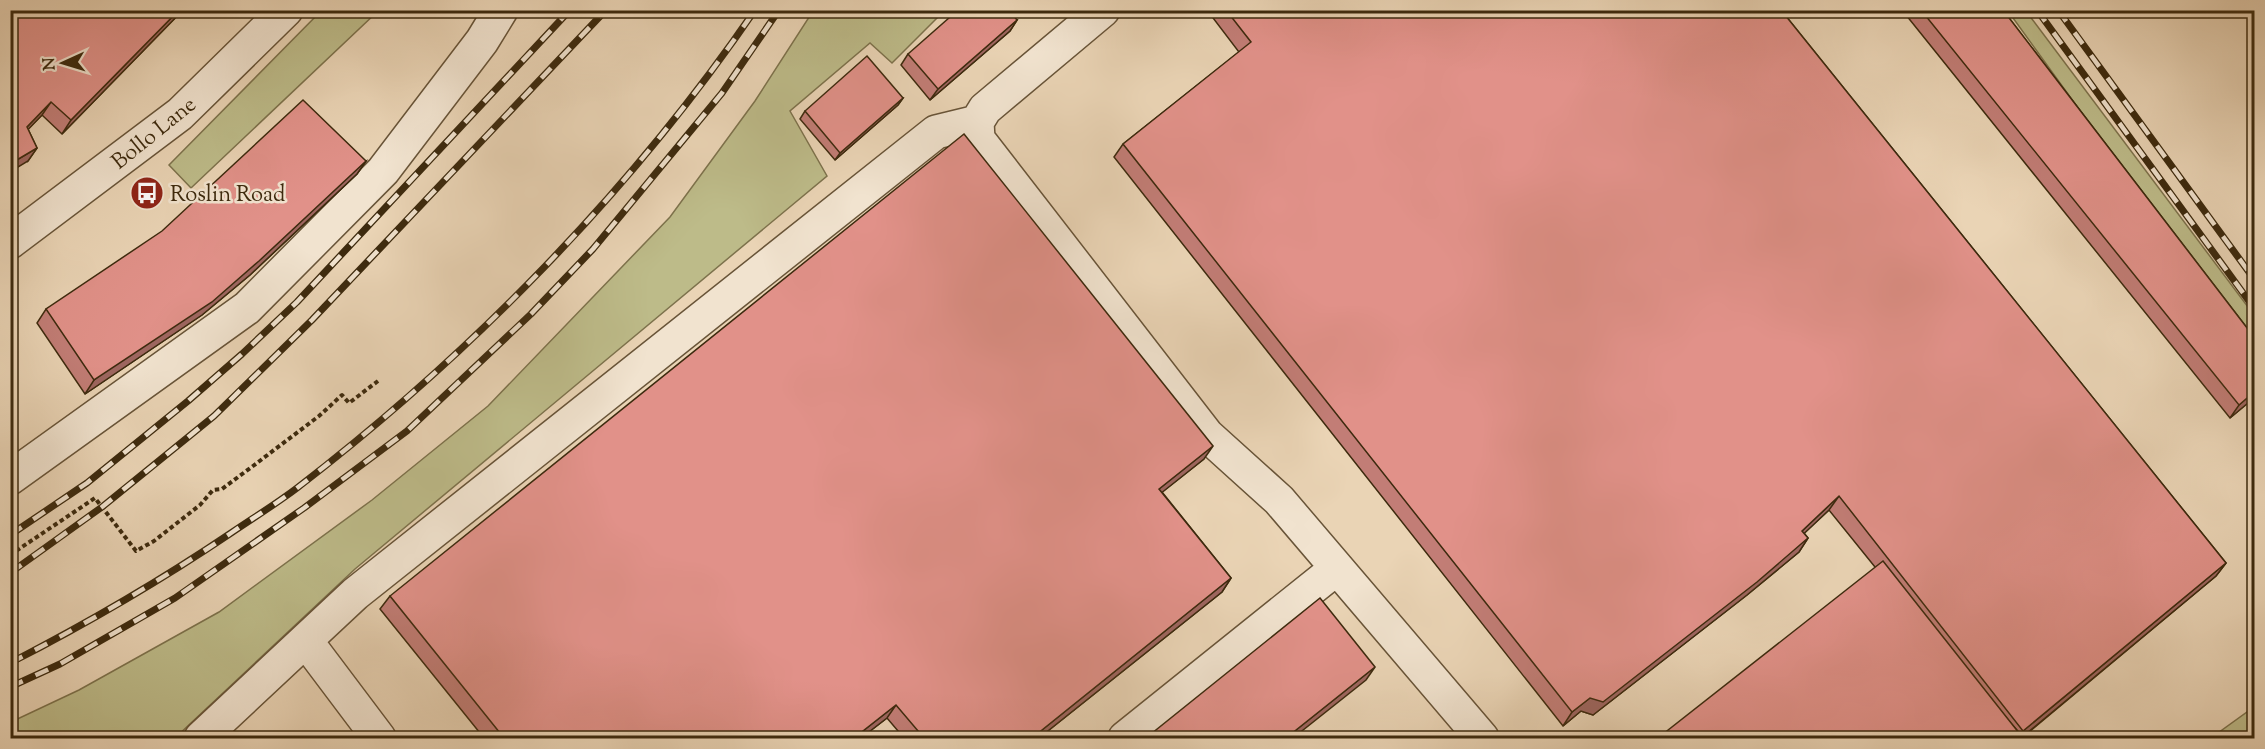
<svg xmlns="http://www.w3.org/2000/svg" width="2265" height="749" viewBox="0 0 2265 749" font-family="'Sorts Mill Goudy',serif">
  <rect width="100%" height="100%" fill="#ead4b5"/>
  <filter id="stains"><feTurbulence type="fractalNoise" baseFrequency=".00333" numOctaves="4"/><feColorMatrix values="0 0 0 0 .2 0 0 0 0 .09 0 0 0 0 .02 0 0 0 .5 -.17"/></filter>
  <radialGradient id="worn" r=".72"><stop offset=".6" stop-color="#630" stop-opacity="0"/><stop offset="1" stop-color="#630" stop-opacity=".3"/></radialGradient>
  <path fill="#bdbb89" stroke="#7d724c" stroke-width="1.5" d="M321 11H378L191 188 169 165Z
    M813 11H944L892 63 870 43 790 111 827 176 355 569 175 738H11V722L79 690 219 612 372 500 488 406 670 217 755 101Z
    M2008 11H2026L2254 315V351Z
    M2254 707V738H2211Z"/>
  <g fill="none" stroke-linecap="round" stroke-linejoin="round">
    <defs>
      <path id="minor" d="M1103 10 985 109 977 122 978 139 1207 435 1279 500 1482 738
        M10 242 180 114 286 10
        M10 478 247 308 383 171 482 41 501 10
        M306 641 379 738
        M201 738 355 594 936 132 977 122
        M1125 738 1337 568"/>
    </defs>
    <use href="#minor" stroke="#685438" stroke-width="36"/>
    <path stroke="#3d2a0e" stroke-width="4" stroke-dasharray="4.5 3" stroke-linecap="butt" d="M10 555 95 498 136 551 154 541 200 505 213 490 222 489 253 466 319 416 342 395 349 403 378 381"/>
    <use href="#minor" stroke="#f1e3cf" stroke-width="33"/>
    <defs>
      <path id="rail" d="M2037 10 2254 308
        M2058 10 2254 279
        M10 535 87 483 188 401 242 354 297 302 570 10
        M10 573 102 507 214 416 312 320 606 10
        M10 663C86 624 160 581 231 533 253 518 276 504 297 488 471 354 631 191 755 10
        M10 687 60 664 175 598 304 508 407 431 531 314 593 249 722 93 779 10"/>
    </defs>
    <use href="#rail" stroke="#3d2a0e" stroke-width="7"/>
    <use href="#rail" stroke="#f1e3cf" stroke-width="4.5" stroke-dasharray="14" stroke-linecap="butt"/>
  </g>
  <path fill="#c27d76" stroke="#3d2a0e" stroke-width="1.5" d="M10 10H183L62 134 42 115 28 129 37 148 28 161Z
    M1207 10H1781L2226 563 2216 576 2023 737 1875 567 1829 510 1804 533 1808 538 1799 552 1747 595 1593 715 1581 711 1563 726 1114 157 1123 144 1239 52Z
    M1902 10H2003L2254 337V398L2230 418Z
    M1017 20 1010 31 930 100 901 65 908 54Z
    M903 98 898 105 835 160 800 119 805 111Z
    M366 161 357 174 250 275 202 315 85 394 37 323 46 309Z
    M1204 459 1162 492 1231 578 1222 592 1039 738H904L887 718 861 738H484L380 609 390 596Z"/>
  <path fill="#9e6660" stroke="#3d2a0e" stroke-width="1.5" d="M179 10H183L62 134 71 120Z
    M1017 20 1010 31 930 100 938 89Z
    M903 98 898 105 835 160 840 153Z
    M51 102 42 115 18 140 27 127Z
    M37 148 28 161 10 172V164Z
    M366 161 357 174 250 275 202 315 85 394 94 380Z
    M2254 392V398L2230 418 2239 405Z
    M1213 446 1204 459 1150 502 1159 489Z
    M1839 496 1829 510 1793 544 1802 531Z
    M1808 538 1799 552 1747 595 1593 715 1581 711 1563 726 1572 712 1590 698Z
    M2226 563 2216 576 2021 738H2018L2023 731Z
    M1231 578 1222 592 1039 738H1032Z
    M1375 667 1366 680 1293 738H1286Z
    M896 705 887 718 861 738H854Z"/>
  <path fill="#e19189" stroke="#3d2a0e" stroke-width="1.5" d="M10 10H179L71 120 51 102 27 127 37 148 10 164Z
    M958 10H1009L1017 20 938 89 908 54Z
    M1226 10H1781L2226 563 2023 731 1839 496 1802 531 1808 538 1757 582 1603 702 1590 698 1572 712 1123 144 1251 42Z
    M1921 10H2003L2254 337V392L2239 405Z
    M867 56 903 98 840 153 805 111Z
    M303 100 366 161 259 261 212 302 94 380 46 309 162 231Z
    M964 134 1213 446 1159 489 1231 578 1032 738H924L896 705 854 738H504L390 596Z
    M1883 561 2023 738H1658Z
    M1320 598 1375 667 1286 738H1146Z"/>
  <defs>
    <symbol id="bus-disc" viewBox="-11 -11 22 22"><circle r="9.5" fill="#8f2418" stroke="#f1e3cf"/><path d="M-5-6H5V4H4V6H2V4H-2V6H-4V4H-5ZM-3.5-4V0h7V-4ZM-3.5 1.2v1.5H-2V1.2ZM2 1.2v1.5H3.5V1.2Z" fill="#fff"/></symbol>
  </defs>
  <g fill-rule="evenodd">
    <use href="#bus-disc" x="128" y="174" width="38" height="38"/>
  </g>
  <g text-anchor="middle" stroke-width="5" stroke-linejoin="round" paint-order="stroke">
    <g font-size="22" fill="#3d2a0e" stroke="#f1e3cf">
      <text transform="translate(153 132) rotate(-39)" y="8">Bollo Lane</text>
    </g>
    <g font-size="22" fill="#3d2a0e" stroke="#f1e3cf" text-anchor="start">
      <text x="170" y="201">Roslin Road</text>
    </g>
  </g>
  <rect width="2265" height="749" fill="none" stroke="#ead4b5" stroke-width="36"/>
  <rect x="12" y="12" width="2241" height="725" fill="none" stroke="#3d2a0e" stroke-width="3"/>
  <rect x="18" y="18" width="2229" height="713" fill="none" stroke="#3d2a0e" stroke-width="1.5"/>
  <g transform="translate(63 63) rotate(266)" stroke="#f1e3cf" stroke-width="4.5" paint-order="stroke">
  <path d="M0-4.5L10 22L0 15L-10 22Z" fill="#3d2a0e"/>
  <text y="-9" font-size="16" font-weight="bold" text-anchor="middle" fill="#3d2a0e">N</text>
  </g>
  <rect width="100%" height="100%" filter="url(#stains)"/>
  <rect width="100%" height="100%" fill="url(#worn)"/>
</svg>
